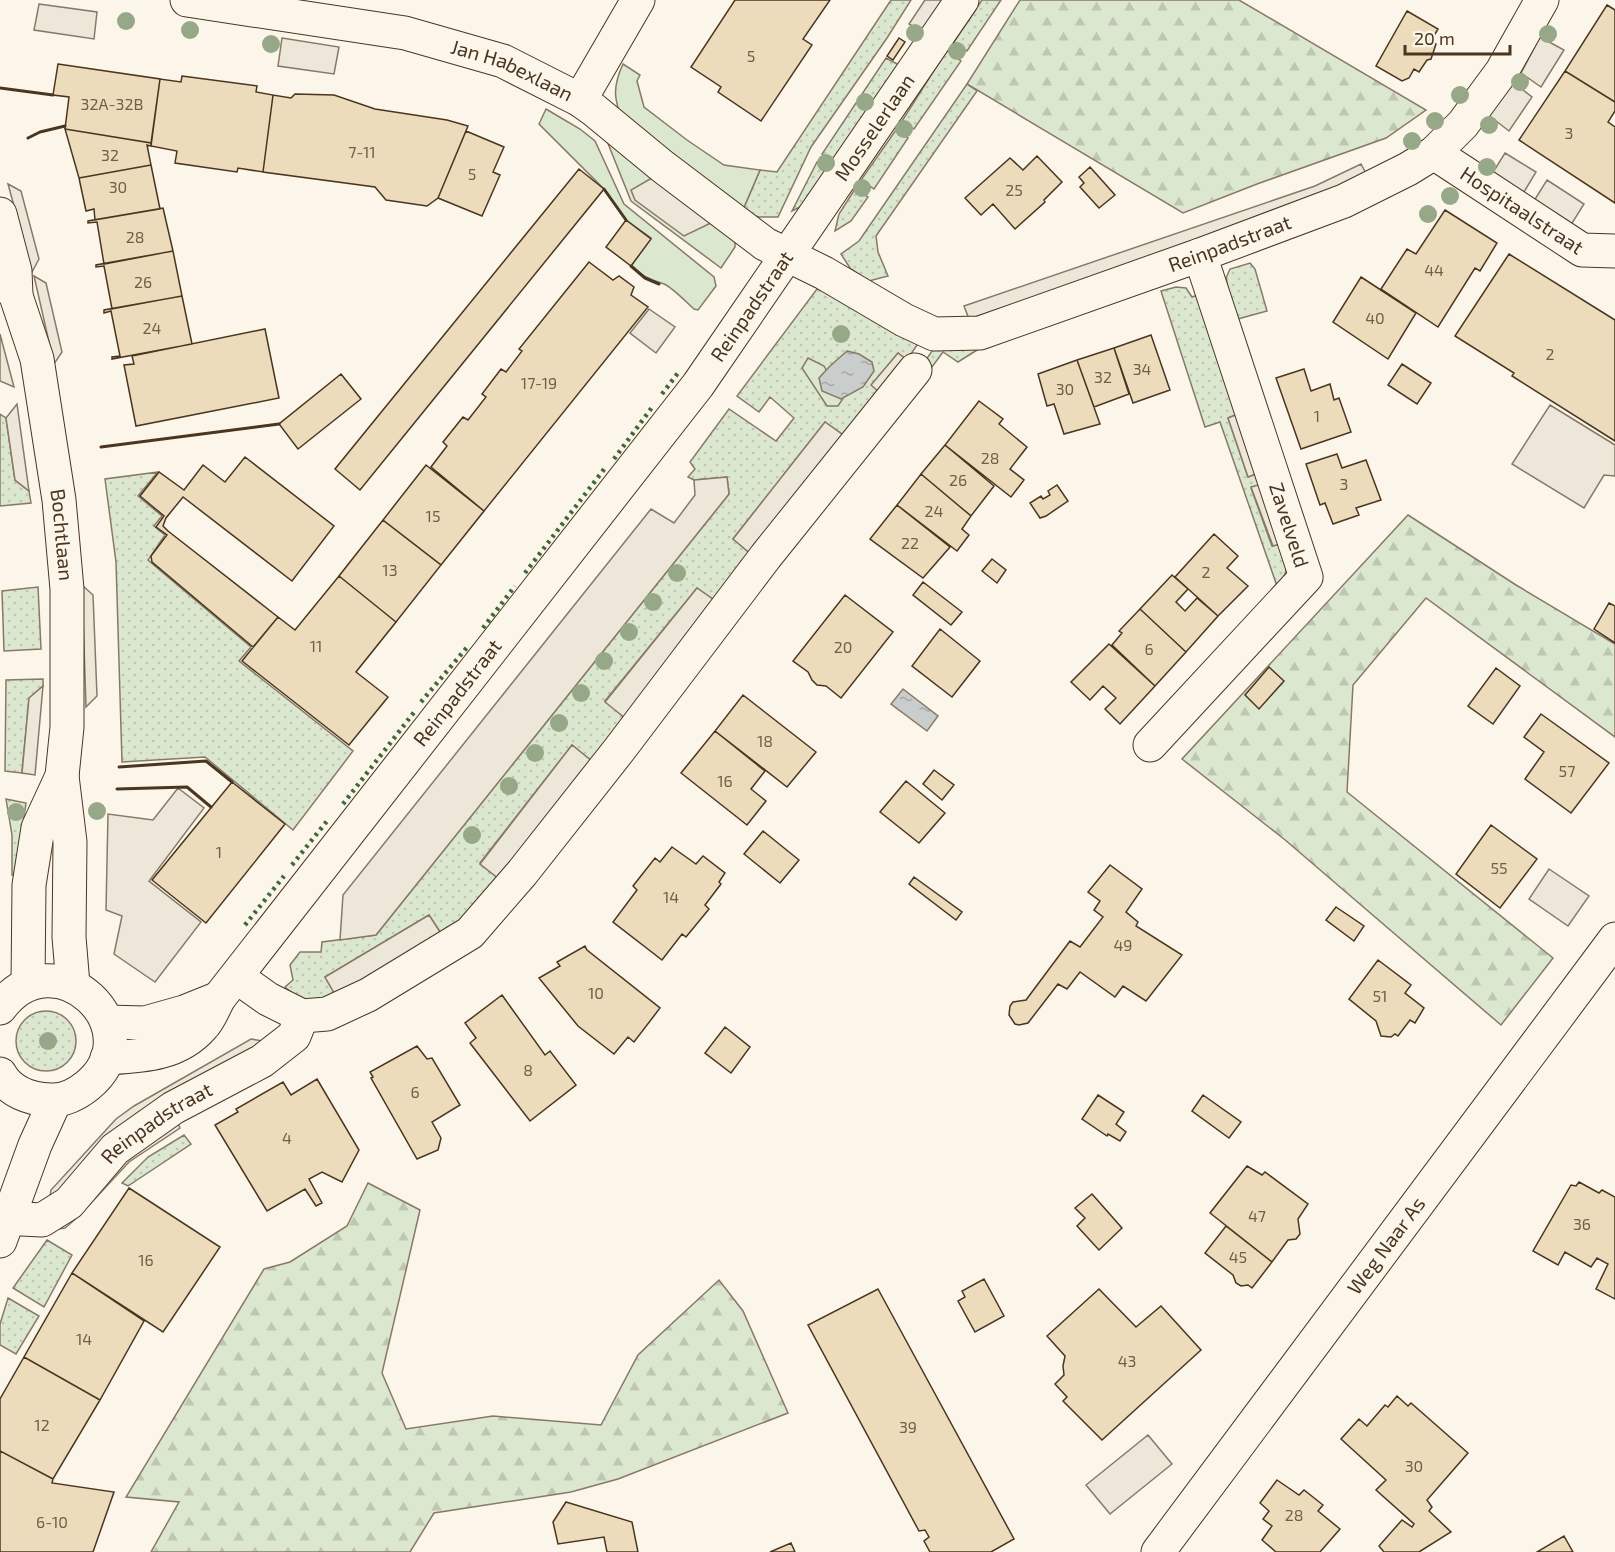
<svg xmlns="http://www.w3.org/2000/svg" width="1615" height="1552" viewBox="0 0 1615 1552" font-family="'Exo 2',sans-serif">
  <defs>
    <pattern id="grass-dots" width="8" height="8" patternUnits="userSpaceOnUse" patternTransform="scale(1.5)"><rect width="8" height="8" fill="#dce7d0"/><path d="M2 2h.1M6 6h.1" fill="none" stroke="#bec7b2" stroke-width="1.8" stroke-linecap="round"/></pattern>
    <pattern id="forest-firs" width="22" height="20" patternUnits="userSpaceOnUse" patternTransform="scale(1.5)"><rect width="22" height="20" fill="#dce7d0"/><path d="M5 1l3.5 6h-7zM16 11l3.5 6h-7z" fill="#bec7b2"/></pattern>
    <pattern id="water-ripples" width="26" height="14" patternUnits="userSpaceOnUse" patternTransform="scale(1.5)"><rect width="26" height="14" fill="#c9cecd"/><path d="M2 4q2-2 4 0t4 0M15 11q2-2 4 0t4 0" fill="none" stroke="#a5a8a6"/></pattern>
  </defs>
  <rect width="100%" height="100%" fill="#fbf6e9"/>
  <path fill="url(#grass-dots)" stroke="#887966" stroke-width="1.5" d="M891 0H911L887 38 811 147 778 217H759L742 212 760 170 777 172Z
    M982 0H1001L967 51 954 42Z
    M947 50 961 61 914 129 902 121Z
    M886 58 899 65 873 102 862 94Z
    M967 84 977 91 876 236 878 252 888 276 869 281 850 268 841 254 859 241Z
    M856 103 868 111 833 162 822 154Z
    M896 130 908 138 874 189 861 180Z
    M817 162 828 169 808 203 792 211Z
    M855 189 868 197 851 221 835 231 839 214Z
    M1250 263 1255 269 1267 311 1234 320 1226 278 1230 269Z
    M1176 287 1186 288 1192 297 1198 295 1238 414 1228 418 1248 477 1258 473 1262 484 1251 488 1272 546 1283 543C1287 562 1291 571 1277 586L1220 422 1205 427 1161 291Z
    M817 289 831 292 919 342 907 360 898 353 872 385 880 393 846 437 825 422 733 539 752 555 717 602 697 588 605 701 625 718 593 762 572 745 480 863 499 879 474 908 442 935 429 915 325 977 337 998 304 1003 285 987 293 980 290 965 300 952H321L322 942 376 935 729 494 727 477 694 480 688 477 695 469 690 462 729 409 776 441 794 418 770 397 759 412 737 396Z
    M985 345 958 362 943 352 926 375 919 370 932 351 940 348Z
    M0 414 6 418 15 480 29 491 31 503 0 506Z
    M158 472 138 496 162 516 154 526 165 535 148 560 251 647 239 661 353 751 293 830 205 757 122 762 116 562 105 479Z
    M38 587 41 649 4 651 2 591Z
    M43 679V686L29 698 22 773 5 771 6 680Z
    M6 799 26 803 15 876 12 875V835Z
    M16 1041a30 30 0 1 1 60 0a30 30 0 1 1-60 0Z
    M184 1135 191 1144 128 1186 122 1183 148 1157Z
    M47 1240 72 1255 44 1307 13 1288Z
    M8 1298 39 1316 16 1354 0 1345V1324Z"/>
  <path fill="url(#forest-firs)" stroke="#887966" stroke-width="1.5" d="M1020 0H1239L1426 110 1386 138 1257 184 1183 213 967 84Z
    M1408 515 1516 585 1615 644V737L1426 598 1353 685 1347 792 1553 958 1501 1025 1284 839 1182 759Z
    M368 1183 420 1210 382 1373 406 1429 493 1416 601 1425 638 1355 719 1280 743 1311 788 1413 618 1479 571 1492 434 1513 410 1552H151L179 1502 126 1497 264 1269 290 1262 347 1226Z"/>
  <path fill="#dce7d0" stroke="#887966" stroke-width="1.5" d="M623 64 640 75 637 81 644 107 687 140 724 165 760 170 742 212 623 123C614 99 612 88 623 64Z
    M546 109 580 129 595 141 624 204 714 277 716 286 698 310 694 309C687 303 672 287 664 284 649 279 643 277 631 266L651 238 626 220 604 189 539 124Z
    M605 136 715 221 735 240V247L721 268 631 201Z
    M808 358 824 366 842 400 838 406H827L802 368Z"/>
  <path fill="#ede7d9" stroke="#887966" stroke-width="1.5" d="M925 0H943L923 32 909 24Z
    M39 4 97 12 94 39 34 30Z
    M1540 37 1564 50 1541 87 1521 73Z
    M282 38 339 47 334 74 278 66Z
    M1514 83 1532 97 1509 131 1487 114Z
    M1505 153 1536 172 1521 197 1490 177Z
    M1361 164 1368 177 1321 201 969 319 964 306 1315 186Z
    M657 175 715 221 684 236 635 200 631 190Z
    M1547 180 1584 204 1569 228 1532 204Z
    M8 184 21 191 39 259 32 272Z
    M34 276 46 283 62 352 54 364Z
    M649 309 675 327 656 353 630 333Z
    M0 334 14 387 0 381Z
    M898 353 907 360 880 393 871 385Z
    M17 404 29 491 15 480 6 418Z
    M1550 405 1615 445V476L1604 475 1584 508 1512 464Z
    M1238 414 1258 473 1248 477 1228 418Z
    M825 422 846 437 752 555 733 539Z
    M727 477 729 494 376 935 340 940 343 895 651 509 674 523 695 495 694 480Z
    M1262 484 1283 543 1273 546 1251 487Z
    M82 585 93 595 97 696 86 707Z
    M697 588 717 602 625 718 605 702Z
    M43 686 35 775 22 773 29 698Z
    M572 745 593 762 499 879 480 864Z
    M178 788 204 808 149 881 201 922 155 982 114 954 122 916 106 910 108 814 153 820Z
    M1549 869 1589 896 1568 926 1529 899Z
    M429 915 442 935 337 998 325 977Z
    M251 1039 268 1042 49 1202 51 1190 116 1119 134 1106Z
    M175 1118 180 1128 129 1162 79 1216 65 1228 45 1231 129 1149Z
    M1148 1435 1172 1464 1110 1514 1086 1485Z"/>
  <path fill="url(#water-ripples)" stroke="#887966" stroke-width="1.5" d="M847 351 859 354 872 362 874 371 863 387 841 399 822 391 819 378 830 366Z
    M903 689 938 716 927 731 891 704Z"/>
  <path fill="#ecdcbc" stroke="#4a3520" stroke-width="1.5" d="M735 0H830L803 39 812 45 761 121 718 92 721 87 691 67Z
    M1607 5 1615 10V102L1565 71Z
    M1407 11 1438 29 1431 41 1436 44 1431 59 1427 60 1419 72 1414 69 1409 78 1402 81 1376 66Z
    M899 38 905 42 893 60 887 56Z
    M58 64 160 79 151 143 65 129 69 97 53 95Z
    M1565 71 1615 102V111L1608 122 1615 127V203L1519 140Z
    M182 76 257 86 256 92 273 95 263 172 238 168 237 172 175 163 177 151 151 146 160 79 181 82Z
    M295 94 334 95 375 109 447 120 468 126 438 198 427 206 386 200 375 187 263 172 273 95 291 98Z
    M65 129 151 143V146L147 145 151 165 79 178Z
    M466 131 504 147 493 172 500 175 482 216 438 198Z
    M1037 156 1062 182 1044 200 1045 202 1015 229 993 204 981 215 965 198 1010 158 1023 170Z
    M151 165 160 209 95 220 94 209 86 211 79 178Z
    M1090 167 1115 195 1099 208 1080 187 1084 183 1079 177Z
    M579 169 604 189 360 490 335 469Z
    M163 208 173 251 104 264 97 222 88 223V221Z
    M1445 210 1497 243 1480 271 1475 268 1438 327 1381 289 1407 249 1416 254Z
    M626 220 651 239 631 266 606 247Z
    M173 251 182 296 112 309 104 266 96 267V265Z
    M1509 254 1615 320V441L1512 376 1514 373 1455 336Z
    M589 262 613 280 619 276 634 287 631 295 648 307 484 511 431 467 447 446 443 442 463 417 468 420 486 397 482 394 501 369 506 372 522 351 519 349Z
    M1361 277 1416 313 1388 359 1333 322Z
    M182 296 192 344 112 359V357L120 356 111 311 104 313V310Z
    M265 329 279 398 136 426 124 365 134 364 132 356Z
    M1151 335 1170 390 1133 403 1114 348Z
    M1114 348 1129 394 1094 407 1077 360Z
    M1077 360 1100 424 1064 434 1054 404 1047 406 1038 374Z
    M1402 364 1431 383 1417 404 1388 385Z
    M1304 369 1311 391 1330 384 1334 400 1339 398 1351 432 1301 449 1276 378Z
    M341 374 361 399 298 449 279 424Z
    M979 401 1003 419 999 424 1027 447 1010 469 1024 480 1011 497 945 445Z
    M945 445 994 486 971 516 921 474Z
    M1337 454 1342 468 1366 460 1381 500 1356 508 1359 515 1333 524 1325 503 1320 505 1306 464Z
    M245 457 334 526 292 581 183 497 166 518 163 526 168 531 278 617 253 647 152 562 151 556 167 535 156 527 164 516 140 496 159 472 184 490 203 465 225 482Z
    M426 465 484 511 441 565 383 520Z
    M921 474 971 516 962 529 969 535 957 551 897 505Z
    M1057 485 1068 501 1046 516 1040 518 1030 503 1041 496 1043 499 1050 495 1048 491Z
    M897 505 950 547 923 578 870 539Z
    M383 520 441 565 396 622 339 576Z
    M1214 534 1238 556 1227 568 1248 586 1218 616 1175 577Z
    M992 559 1006 570 997 583 982 571Z
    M1172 575 1188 589 1176 602 1185 611 1197 598 1218 616 1186 652 1140 609Z
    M339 576 396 622 356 672 388 697 349 745 242 661 278 617 295 630Z
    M923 582 962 612 951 625 913 595Z
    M845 595 893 632 841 698 826 686 817 685 812 680 808 672 793 661Z
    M1609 603 1615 606V643L1594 629Z
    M1140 609 1186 652 1155 686 1112 645 1122 633 1119 631Z
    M940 629 980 661 952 697 912 666Z
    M1109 644 1155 686 1120 724 1105 709 1116 698 1103 686 1090 700 1071 682Z
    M1269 667 1284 681 1259 709 1245 695Z
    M1496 668 1520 686 1493 724 1468 706Z
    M743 695 816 752 787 787 715 731Z
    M1541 714 1609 763 1571 813 1525 779 1544 752 1524 737Z
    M715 731 765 771 751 789 766 801 747 825 681 773Z
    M934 770 954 785 942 800 923 784Z
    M906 781 945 813 919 843 880 812Z
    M232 782 285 824 206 923 152 880Z
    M1491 825 1537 859 1500 908 1456 874Z
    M763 831 799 860 780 883 744 854Z
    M672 847 696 864 703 856 725 873 719 882 721 884 705 905 709 909 686 937 682 934 662 960 613 922 637 890 633 886 655 858 660 862Z
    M1110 865 1142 889 1126 912 1138 922 1136 926 1182 955 1146 1001 1123 986 1115 997 1080 972 1067 989 1058 984 1028 1023 1019 1025 1015 1024 1009 1015 1010 1006 1013 1002 1026 1000 1070 941 1080 947 1103 917 1094 910 1100 901 1088 892Z
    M914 877 962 912 956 920 909 884Z
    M1336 907 1364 926 1354 941 1326 920Z
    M585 946 587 950 660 1008 634 1042 628 1037 614 1054 578 1026 539 978 560 966 557 962Z
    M1378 960 1411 985 1405 993 1424 1008 1415 1023 1410 1020 1398 1036 1395 1034 1391 1037 1381 1036 1376 1021 1349 999Z
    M502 995 545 1055 550 1051 576 1085 530 1121 470 1043 476 1038 465 1023Z
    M725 1027 750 1047 731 1073 705 1053Z
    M417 1046 427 1059 432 1058 460 1105 432 1122 441 1138 438 1150 417 1159 371 1078 373 1077 370 1072Z
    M317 1079 359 1150 342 1182 322 1172 309 1179 322 1203 316 1206 305 1189 267 1211 215 1125 238 1112 236 1109 283 1082 291 1095Z
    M1098 1095 1124 1112 1116 1124 1126 1132 1120 1141 1108 1134 1107 1136 1082 1119Z
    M1203 1095 1241 1122 1229 1138 1192 1111Z
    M1247 1166 1262 1175 1265 1172 1308 1204 1298 1219 1300 1234 1296 1239 1288 1240 1272 1262 1210 1213Z
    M1579 1182 1599 1193 1602 1190 1615 1197V1299L1596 1289 1608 1264 1597 1258 1591 1267 1565 1252 1558 1265 1533 1251 1571 1185 1576 1186Z
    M129 1188 220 1247 163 1332 72 1273Z
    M1092 1194 1122 1228 1099 1250 1077 1226 1085 1218 1075 1208Z
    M1226 1226 1272 1262 1252 1288 1248 1285 1241 1286 1236 1283 1233 1275 1205 1253Z
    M72 1273 144 1321 100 1400 24 1357Z
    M984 1279 1004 1316 975 1332 958 1301 965 1297 962 1291Z
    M878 1289 1014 1539 991 1552H930L924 1541 929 1537 925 1530 919 1531 808 1325Z
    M1099 1289 1136 1327 1161 1306 1201 1350 1102 1440 1063 1401 1067 1397 1055 1384 1064 1375 1063 1366 1065 1356 1047 1336Z
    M24 1357 100 1400 53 1479 0 1451V1399Z
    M1397 1396 1408 1406 1411 1403 1468 1453 1427 1500 1432 1507 1429 1511 1451 1532 1419 1552H1384L1379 1546 1402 1520 1412 1527 1414 1524 1376 1490 1386 1480 1341 1439 1359 1419 1367 1426 1385 1405 1388 1407Z
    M0 1451 53 1479 52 1483 114 1492 93 1552H0Z
    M1277 1480 1299 1495 1304 1490 1323 1505 1318 1511 1340 1529 1320 1552H1276L1262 1540 1272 1526 1263 1519 1269 1511 1260 1503Z
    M566 1502 632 1522 638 1552H607L604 1537 558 1544 553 1522Z
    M1564 1536 1573 1552H1537Z
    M791 1543 795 1552H770Z"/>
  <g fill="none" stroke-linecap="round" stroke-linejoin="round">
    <defs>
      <g id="minor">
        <path id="s1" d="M187 0 405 33 503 61 580 100 594 110 662 166 765 244 824 273 904 320 934 334 980 333 1200 255 1344 201 1408 169 1434 153 1463 124 1502 71 1542 0"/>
        <path d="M580 100 638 0"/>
        <path id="s2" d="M1434 153 1582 250 1615 251"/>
        <path d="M0 214 15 271 16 295"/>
        <path id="s3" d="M0 273 16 296 37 359 59 500 67 589V727L62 776 70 842 69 937 73 985"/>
        <path d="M1150 745 1306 577 1200 255"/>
        <path d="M237 977 268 999 302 1016 327 1014 368 995 470 933 522 873 619 750 766 556 915 370"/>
        <path d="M28 984 29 885 38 828 62 776"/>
        <path d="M107 1022 145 1023 184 1012 219 998"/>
        <path id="s4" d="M107 1058C142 1056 178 1055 203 1026 210 1019 214 1007 219 998L698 385 962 0"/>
        <path id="s5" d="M0 1218 42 1220 69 1203 115 1149 173 1108 262 1061 294 1036 302 1016"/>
      </g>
      <g id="major">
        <path d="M0 1008C55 933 156 1030 87 1086 77 1094 63 1101 50 1100 30 1099 10 1092 0 1074"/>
        <path d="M0 1241 35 1145 55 1101"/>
        <path id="s6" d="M1158 1552 1615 939"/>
      </g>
    </defs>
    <use href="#minor" stroke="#4a3520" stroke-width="35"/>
    <use href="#major" stroke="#4a3520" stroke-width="35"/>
    <use href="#minor" stroke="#fbf6e9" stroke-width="33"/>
    <use href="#major" stroke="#fbf6e9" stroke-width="33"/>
    <path stroke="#436837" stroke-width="4.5" stroke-dasharray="3 4.5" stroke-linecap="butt" d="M662 394 678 373
      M614 459 653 406
      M525 573 605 468
      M483 628 515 586
      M421 702 469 645
      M343 804 415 711
      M292 865 327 821
      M245 925 284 876"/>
    <path stroke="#4a3520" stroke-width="3" d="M0 88 53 95
      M28 138 40 132 65 126
      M604 189 626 220
      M631 266 645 278 659 284
      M101 447 279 424
      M119 767 206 761 232 782
      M117 789 187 787 211 807"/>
  </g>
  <g fill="#96a887">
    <circle cx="126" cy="21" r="9"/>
    <circle cx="190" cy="30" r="9"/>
    <circle cx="915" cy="33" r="9"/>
    <circle cx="1548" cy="34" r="9"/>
    <circle cx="271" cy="44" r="9"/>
    <circle cx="957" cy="51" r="9"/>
    <circle cx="1520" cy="82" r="9"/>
    <circle cx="1460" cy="95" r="9"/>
    <circle cx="865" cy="102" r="9"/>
    <circle cx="1435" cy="121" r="9"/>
    <circle cx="1489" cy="125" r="9"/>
    <circle cx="904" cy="129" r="9"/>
    <circle cx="1412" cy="141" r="9"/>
    <circle cx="826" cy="163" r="9"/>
    <circle cx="1487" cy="167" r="9"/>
    <circle cx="862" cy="188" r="9"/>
    <circle cx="1450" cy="196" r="9"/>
    <circle cx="1428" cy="214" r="9"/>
    <circle cx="841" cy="334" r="9"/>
    <circle cx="677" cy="573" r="9"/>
    <circle cx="653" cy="602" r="9"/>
    <circle cx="629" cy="632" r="9"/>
    <circle cx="604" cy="661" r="9"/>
    <circle cx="581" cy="693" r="9"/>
    <circle cx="559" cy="723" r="9"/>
    <circle cx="535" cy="753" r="9"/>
    <circle cx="509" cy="786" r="9"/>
    <circle cx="97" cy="811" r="9"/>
    <circle cx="16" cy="812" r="9"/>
    <circle cx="472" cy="835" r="9"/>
    <circle cx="48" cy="1041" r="9"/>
  </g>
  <g text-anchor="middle" stroke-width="4.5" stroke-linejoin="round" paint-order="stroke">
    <g font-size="16" fill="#725f47">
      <text x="751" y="62">5</text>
      <text x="112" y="110">32A-32B</text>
      <text x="1569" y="139">3</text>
      <text x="362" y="158">7-11</text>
      <text x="110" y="161">32</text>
      <text x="472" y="180">5</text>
      <text x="118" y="193">30</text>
      <text x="1014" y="196">25</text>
      <text x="135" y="243">28</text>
      <text x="1434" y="276">44</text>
      <text x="143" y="288">26</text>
      <text x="1375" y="324">40</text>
      <text x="152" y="334">24</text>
      <text x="1550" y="360">2</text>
      <text x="1142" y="375">34</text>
      <text x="1103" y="383">32</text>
      <text x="539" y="389">17-19</text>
      <text x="1065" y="395">30</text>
      <text x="1317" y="422">1</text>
      <text x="990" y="464">28</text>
      <text x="958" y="486">26</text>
      <text x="1344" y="490">3</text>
      <text x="934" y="517">24</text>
      <text x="433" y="522">15</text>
      <text x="910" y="549">22</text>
      <text x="390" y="576">13</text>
      <text x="1206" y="578">2</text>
      <text x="316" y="652">11</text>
      <text x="843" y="653">20</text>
      <text x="1149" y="655">6</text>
      <text x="765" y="747">18</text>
      <text x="1567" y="777">57</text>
      <text x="725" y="787">16</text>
      <text x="219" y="858">1</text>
      <text x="1499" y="874">55</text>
      <text x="671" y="903">14</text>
      <text x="1123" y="951">49</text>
      <text x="596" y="999">10</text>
      <text x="1380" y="1002">51</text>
      <text x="528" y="1076">8</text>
      <text x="415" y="1098">6</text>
      <text x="287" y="1144">4</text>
      <text x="1257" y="1222">47</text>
      <text x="1582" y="1230">36</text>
      <text x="1238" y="1263">45</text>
      <text x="146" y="1266">16</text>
      <text x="84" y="1345">14</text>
      <text x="1127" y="1367">43</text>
      <text x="42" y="1431">12</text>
      <text x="908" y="1433">39</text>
      <text x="1414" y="1472">30</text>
      <text x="1294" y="1521">28</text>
      <text x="52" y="1528">6-10</text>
    </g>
    <g font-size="20" fill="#4a3520" stroke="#fbf6e9">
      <text dy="7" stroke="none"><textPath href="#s1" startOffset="334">Jan Habexlaan</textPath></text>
      <text dy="7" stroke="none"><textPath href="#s4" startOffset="1227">Mosselerlaan</textPath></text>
      <text dy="7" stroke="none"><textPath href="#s2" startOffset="105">Hospitaalstraat</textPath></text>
      <text dy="7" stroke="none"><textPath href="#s1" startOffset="1146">Reinpadstraat</textPath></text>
      <text dy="7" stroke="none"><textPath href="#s4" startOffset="1010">Reinpadstraat</textPath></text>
      <text transform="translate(1289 525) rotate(72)" y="7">Zavelveld</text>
      <text dy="7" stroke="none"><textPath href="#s3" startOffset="272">Bochtlaan</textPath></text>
      <text dy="7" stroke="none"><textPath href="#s4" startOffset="524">Reinpadstraat</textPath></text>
      <text dy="7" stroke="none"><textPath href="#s5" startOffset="194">Reinpadstraat</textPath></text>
      <text dy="7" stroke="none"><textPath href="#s6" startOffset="382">Weg Naar As</textPath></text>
    </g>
  </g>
  <path d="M1405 45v9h105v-9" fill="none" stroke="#4a3520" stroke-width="3"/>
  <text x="1414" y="45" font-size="18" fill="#4a3520" stroke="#fbf6e9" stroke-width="4.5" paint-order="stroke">20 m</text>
</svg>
